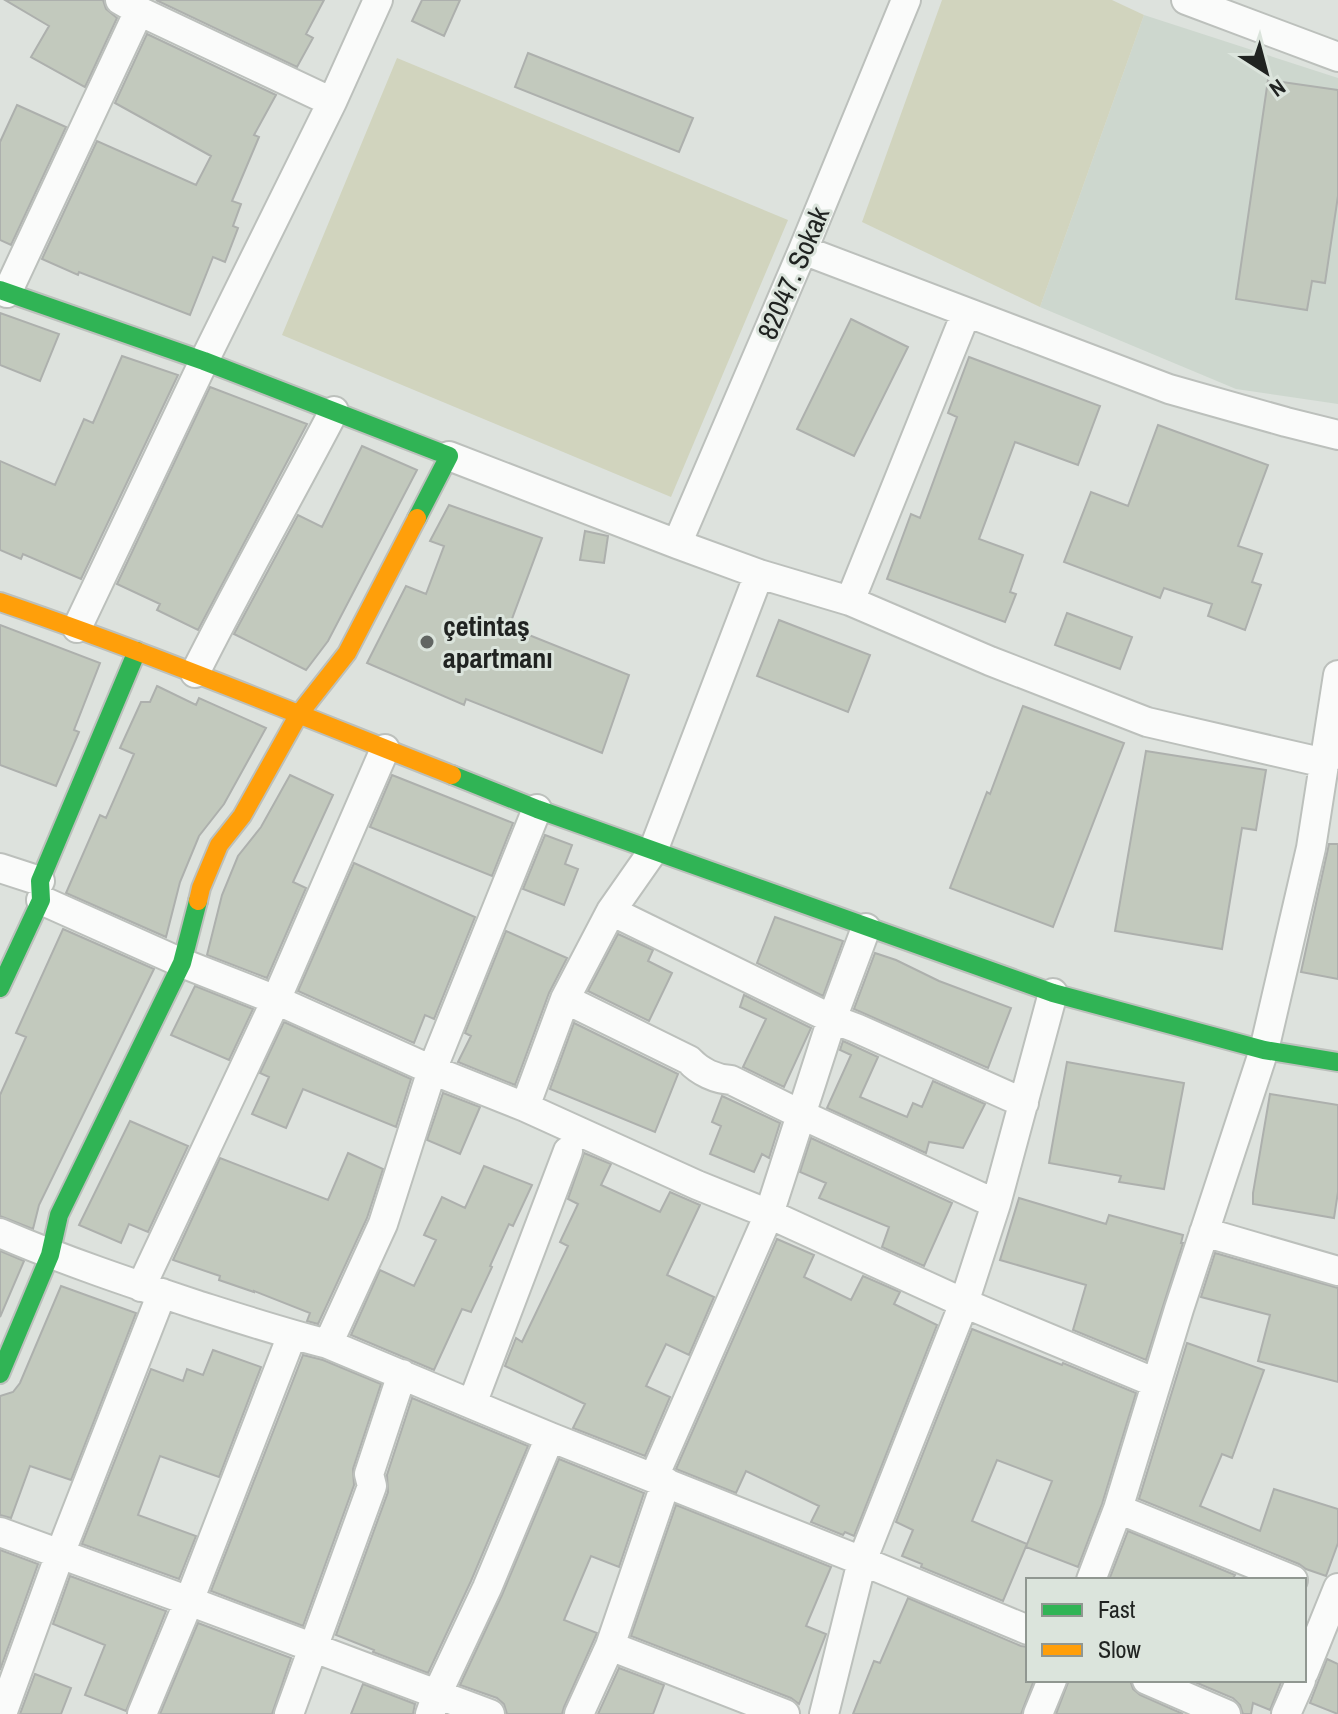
<svg xmlns="http://www.w3.org/2000/svg" width="1338" height="1714" viewBox="0 0 1338 1714" font-family="'Archivo Narrow',sans-serif">
  <rect width="100%" height="100%" fill="#dde2dd"/>
  <path fill="#cdd7ce" d="M1144 15 1338 78V404L1236 389 1040 307Z"/>
  <path fill="#d1d4be" d="M942 0H1112L1144 15 1040 307 862 222Z
    M397 58 788 220 671 497 282 335Z"/>
  <path fill="#c2c9bd" stroke="#adb0ad" stroke-width="2" d="M5 0H103L106 9 117 18 85 87 31 57 49 26Z
    M156 0H324L306 34 313 38 297 67Z
    M422 0H460L444 36 412 21Z
    M147 34 276 95 254 135 259 137 232 201 241 204 233 226 238 228 225 262 213 257 190 315 79 272 78 275 42 259 97 141 196 185 211 156 115 103Z
    M528 53 693 118 679 152 515 87Z
    M1268 80 1338 90V196L1325 283 1312 281 1307 310 1236 299Z
    M17 105 66 127 11 245 0 240V142Z
    M0 313 59 334 40 381 0 365Z
    M851 319 908 347 854 456 797 429Z
    M122 356 178 375 81 579 23 554 21 559 0 550V461L55 485 84 419 93 423Z
    M969 357 1100 406 1078 465 1015 442 979 539 1023 555 1010 592 1016 594 1005 622 887 579 911 514 920 518 957 417 948 413Z
    M210 387 307 424 198 630 157 610 160 604 117 584Z
    M1158 425 1268 465 1238 546 1262 554 1252 582 1261 585 1245 630 1208 616 1212 604 1164 588 1160 598 1064 562 1091 492 1128 506Z
    M362 446 417 470 328 641 306 670 234 634 298 515 322 527Z
    M449 505 542 538 509 627 629 675 602 753 466 699 464 705 367 663 406 586 426 594 444 546 430 541Z
    M585 531 608 536 604 563 580 560Z
    M1067 613 1132 637 1120 669 1055 645Z
    M779 620 870 655 848 712 757 676Z
    M0 625 100 663 74 730 79 732 56 786 0 765Z
    M157 686 196 705 199 698 266 728 224 804 199 836 180 882 166 937 66 893 100 815 106 818 134 754 120 748 141 702H150Z
    M1023 706 1124 743 1053 927 950 888 987 792 990 794Z
    M1146 751 1266 770 1256 830 1242 828 1222 949 1115 931Z
    M290 775 333 795 293 882 306 888 267 978 207 955 222 895 238 856 261 827Z
    M392 775 513 823 492 876 370 827Z
    M545 835 572 845 565 864 578 869 564 905 523 889Z
    M1329 844H1338V979L1301 972Z
    M354 863 475 917 434 1019 425 1015 414 1043 298 991Z
    M775 917 843 941 823 996 757 963Z
    M63 929 154 969 39 1205 33 1229 0 1216V1095L26 1037 16 1033Z
    M506 931 567 958 549 993 515 1085 458 1062 471 1036 465 1033Z
    M618 934 653 950 648 961 672 973 649 1021 588 991Z
    M875 953 896 960 939 981 1011 1008 988 1068 854 1009Z
    M195 986 253 1009 229 1060 171 1035Z
    M744 995 811 1028 784 1087 743 1067 766 1019 740 1007Z
    M284 1022 411 1079 396 1127 303 1089 286 1128 252 1114 269 1077 260 1073Z
    M574 1023 678 1074 655 1132 550 1089Z
    M843 1041 878 1057 860 1097 907 1117 913 1103 922 1107 933 1081 985 1104 963 1148 929 1142 926 1153 827 1108 851 1055 840 1050Z
    M1067 1062 1184 1083 1164 1189 1119 1182 1121 1176 1049 1163Z
    M443 1093 480 1107 460 1154 427 1140Z
    M1270 1094 1338 1105V1192L1334 1218 1253 1204V1193Z
    M722 1096 780 1123 769 1158 762 1154 754 1172 710 1154 721 1126 712 1122Z
    M130 1121 188 1146 148 1232 129 1224 121 1243 79 1225Z
    M811 1138 952 1203 924 1266 882 1247 889 1227 819 1198 826 1183 800 1172Z
    M348 1153 383 1169 367 1218 318 1324 307 1321 310 1313 254 1291V1292L219 1280 220 1276 173 1260 220 1158 328 1200Z
    M584 1153 611 1164 601 1185 660 1212 670 1192 700 1205 667 1275 714 1297 689 1355 666 1344 646 1386 670 1397 645 1456 573 1428 585 1404 505 1366 516 1338 522 1342 568 1246 560 1242 578 1204 568 1199Z
    M484 1166 532 1185 513 1226 509 1224 490 1266 492 1267 471 1312 462 1309 434 1370 351 1335 380 1270 414 1286 436 1240 424 1235 442 1197 465 1208Z
    M1019 1198 1106 1224 1109 1215 1183 1235 1181 1243H1183L1146 1360 1073 1330 1086 1285 1000 1260Z
    M777 1239 814 1255 804 1277 851 1300 863 1276 900 1292 894 1304 937 1325 854 1536 845 1532 843 1535 811 1522 819 1506 746 1471 736 1493 676 1469Z
    M0 1251 24 1261 0 1317Z
    M1215 1253 1338 1288V1382L1258 1361 1270 1315 1201 1297Z
    M61 1286 136 1313 71 1480 30 1466 11 1518 0 1515V1396L13 1392 20 1383Z
    M972 1329 1062 1365 1063 1363 1136 1393 1102 1504 1078 1567 1026 1547 1052 1481 997 1460 972 1521 1027 1544 1003 1601 921 1567 922 1564 902 1556 913 1530 896 1522Z
    M1187 1343 1264 1370 1232 1458 1222 1454 1200 1506 1260 1531 1274 1489 1338 1509V1543L1326 1576 1306 1569 1299 1564 1139 1499Z
    M213 1350 261 1367 219 1477 160 1456 138 1515 196 1536 179 1579 82 1544 151 1369 183 1381 187 1369 203 1375Z
    M303 1355 323 1360 381 1384 353 1469 354 1485 303 1626 211 1591Z
    M412 1398 528 1446 471 1581 428 1673 373 1652 374 1650 336 1635 388 1492 387 1475Z
    M559 1459 644 1493 619 1567 591 1556 564 1620 597 1633 564 1707 562 1714H507L504 1704 497 1698 460 1685 502 1595Z
    M676 1505 831 1567 806 1626 826 1634 799 1704 791 1698 631 1636Z
    M1128 1531 1235 1575 1232 1580H1109Z
    M0 1550 38 1564 0 1670Z
    M70 1576 166 1611 126 1711 85 1695 105 1645 53 1624Z
    M908 1598 1021 1646 1028 1647V1680H1034L1021 1714H853L874 1661 880 1663Z
    M198 1623 291 1658 272 1714H160Z
    M1327 1659 1338 1664V1714L1310 1703Z
    M619 1668 664 1685 653 1714H598Z
    M35 1674 71 1688 61 1714H20Z
    M1069 1680H1130L1133 1689 1140 1695 1183 1714H1056Z
    M1190 1680H1282L1270 1710 1253 1703 1251 1714H1243L1240 1705 1233 1698Z
    M363 1684 415 1704 413 1714H351Z"/>
  <g fill="none" stroke-linecap="round" stroke-linejoin="round">
    <defs>
      <path id="street" d="M1186 0 1338 57
        M332 102 378 0
        M803 250 1169 389 1286 422 1338 435
        M7 293 139 11
        M449 456 677 544 759 574 850 601 990 661 1147 722 1325 763
        M677 544 803 250 906 0
        M850 601 966 313
        M77 628 204 361 332 102 139 11 120 0
        M195 673C239 585 288 499 334 411
        M0 868 40 881
        M41 900 182 963 276 1000 432 1070 525 1107 697 1185 769 1214 964 1303 1156 1383
        M611 911 832 1019 856 1028 1024 1103
        M565 999 689 1060C700 1072 716 1079 731 1080L800 1114 996 1204
        M525 1107 565 999 611 911 653 851 759 574
        M1204 1232 1338 1271
        M0 1233C65 1261 131 1283 197 1305 241 1319 284 1333 328 1344L550 1437 862 1561 1028 1630
        M141 1287 276 1000 385 749
        M328 1344 383 1224 432 1070 537 809
        M472 1404 568 1151
        M654 1477 769 1214 832 1019 866 928
        M1118 1509 1293 1580
        M0 1532 189 1601 490 1714
        M1091 1580 1118 1509 1179 1309 1264 1050 1311 848 1338 675
        M610 1646 785 1714
        M1304 1672 1338 1588
        M1147 1680 1226 1714
        M2 1714 60 1554 162 1293
        M142 1714 189 1601 292 1335
        M289 1714 372 1486 369 1474 402 1374
        M430 1714 437 1694 487 1588 550 1437
        M579 1714 610 1646 666 1482
        M824 1714 862 1561 964 1303 996 1204 1053 993
        M1038 1714 1052 1680
        M1286 1714 1301 1680"/>
      <path id="fast" d="M0 290 204 361 449 456 417 518
        M452 775 537 809 1053 993 1264 1050 1338 1062
        M0 988 41 900 40 881 137 651
        M0 1374 50 1255 59 1215 182 963 198 901"/>
      <path id="slow" d="M0 602C153 654 302 716 452 775
        M198 901 201 888 219 845 242 816 299 714 347 653 417 518"/>
    </defs>
    <use href="#street" stroke="#bcc0bc" stroke-width="32"/>
    <use href="#fast" stroke="#bcc0bc" stroke-width="22"/>
    <use href="#slow" stroke="#bcc0bc" stroke-width="22"/>
    <use href="#street" stroke="#fafbfa" stroke-width="28"/>
    <use href="#fast" stroke="#30b455" stroke-width="18"/>
    <use href="#slow" stroke="#ff9f0a" stroke-width="18"/>
  </g>
  <circle fill="#626663" stroke="#dbe4dc" stroke-width="3" cx="427" cy="642" r="8"/>
  <g text-anchor="middle" stroke-width="6" stroke-linejoin="round" paint-order="stroke">
    <g font-size="28" fill="#202321" stroke="#dbe4dc">
      <text transform="translate(793 273) rotate(-67)" y="10">82047. Sokak</text>
    </g>
    <g font-size="28" font-weight="bold" fill="#202321" stroke="#dbe4dc" text-anchor="start">
      <text x="443" y="636">çetintaş<tspan x="443" dy="32">apartmanı</tspan></text>
    </g>
  </g>
  <rect x="1026" y="1578" width="280" height="104" fill="#dbe4dc" stroke="#909791" stroke-width="2"/>
  <rect x="1042" y="1604" width="40" height="12" fill="#30b455" stroke="#909791" stroke-width="2"/>
  <text x="1098" y="1618" font-size="24" fill="#202321">Fast</text>
  <rect x="1042" y="1644" width="40" height="12" fill="#ff9f0a" stroke="#909791" stroke-width="2"/>
  <text x="1098" y="1658" font-size="24" fill="#202321">Slow</text>
  <g transform="translate(1266 72) rotate(144)" stroke="#dbe4dc" stroke-width="6" paint-order="stroke">
  <path d="M0-6L14 30L0 20L-14 30Z" fill="#202321"/>
  <text y="-12" font-size="22" font-weight="bold" text-anchor="middle" fill="#202321">N</text>
  </g>
</svg>
